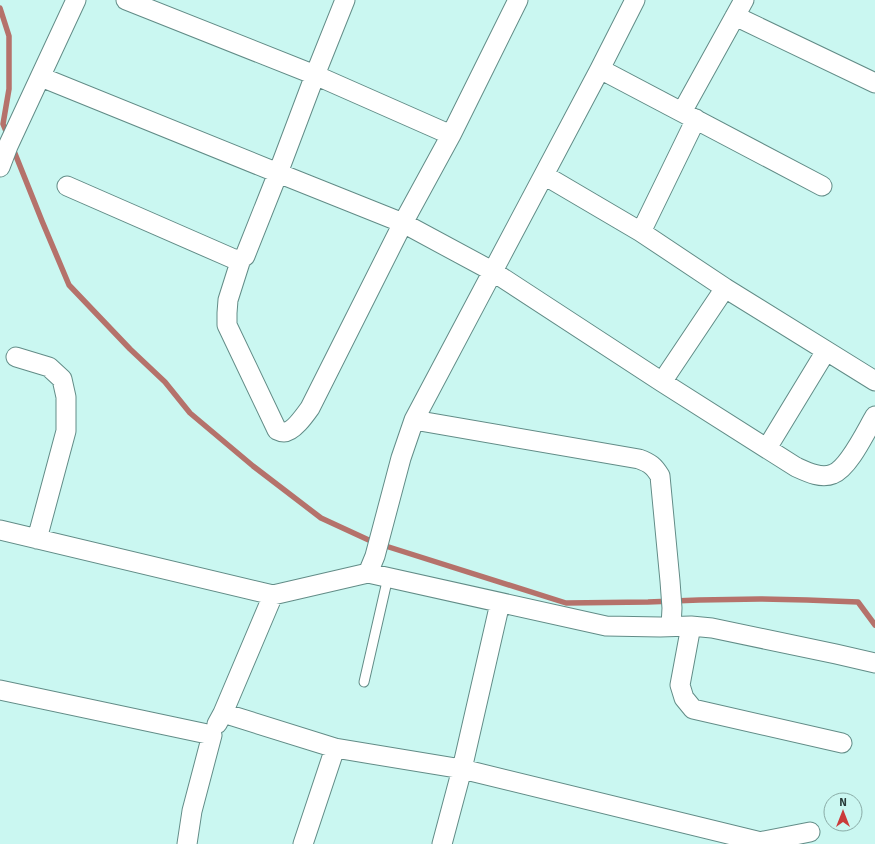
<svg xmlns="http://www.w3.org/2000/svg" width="875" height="844" viewBox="0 0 875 844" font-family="Signika,sans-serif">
  <rect width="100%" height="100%" fill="#caf7f1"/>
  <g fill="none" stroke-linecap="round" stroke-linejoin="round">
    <path stroke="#b5726b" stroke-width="5.5" d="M0 8 9 36V89L3 124 8 136
      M12 146 42 221 69 285 130 349 165 382 190 413 253 466 321 518 373 542 566 603 648 602 699 600 760 599 807 600 858 602 875 625"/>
    <defs>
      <path id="service" d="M364 682 388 577"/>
      <path id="minor" d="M126 0 315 75 451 135
        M345 0 315 75 278 173 403 223 492 271 662 382 796 467C807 472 821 479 833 474 849 468 866 431 875 416
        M735 16 875 83
        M600 69 822 186
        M41 77 278 173 245 256 241 259H234L67 186
        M682 112 744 0
        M0 167 8 146 76 0
        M544 175 641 232 725 288 875 381
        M641 232 696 119
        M241 259 228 300 227 313V325L277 430C279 431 282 432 284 432 293 432 305 415 310 408L403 223 451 135 518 0
        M16 357 49 367 62 379 66 397V431L37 539
        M662 382 725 288
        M414 420 639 459C650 463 654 466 660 476L670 581 672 608 671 626
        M767 448 826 351
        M0 530 273 595 368 573 375 556 401 458 414 420 600 69 635 0
        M368 573 606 626 660 627 691 626 712 628 836 654 875 663
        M691 626 680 685 684 698 693 709 842 743
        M0 690 212 735 192 811 187 844
        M223 713 335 748 462 769 761 842
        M217 724 223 713 273 595
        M303 844 335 748
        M442 844 462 769 500 603
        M749 844 810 832"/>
    </defs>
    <use href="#service" stroke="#628c87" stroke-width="11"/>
    <use href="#minor" stroke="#628c87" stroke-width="21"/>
    <use href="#service" stroke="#fff" stroke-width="9"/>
    <use href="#minor" stroke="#fff" stroke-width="19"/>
  </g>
  <g transform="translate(843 812)"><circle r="19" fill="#caf7f1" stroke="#8aaca7"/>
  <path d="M0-3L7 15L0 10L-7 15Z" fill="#ca3b3a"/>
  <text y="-6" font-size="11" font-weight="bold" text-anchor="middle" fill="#293b39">N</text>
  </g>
</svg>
